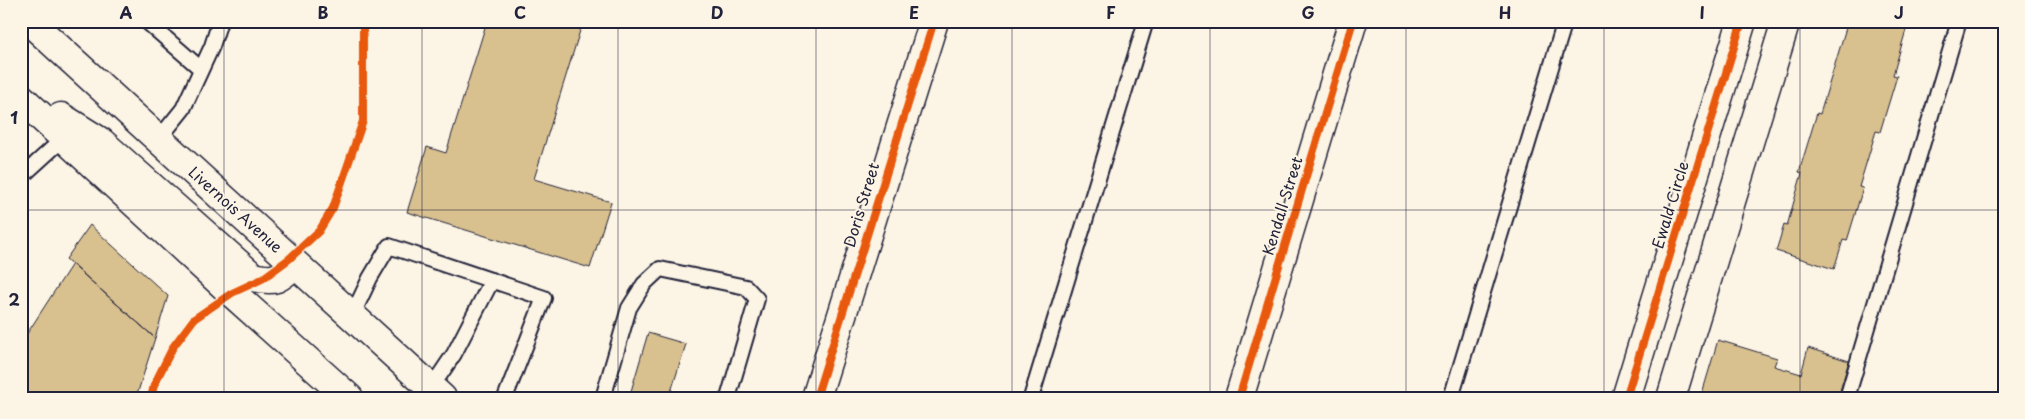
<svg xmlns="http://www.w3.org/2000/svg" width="2025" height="419" viewBox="0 0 2025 419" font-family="'Playpen Sans',sans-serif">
  <rect width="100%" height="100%" fill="#fcf5e5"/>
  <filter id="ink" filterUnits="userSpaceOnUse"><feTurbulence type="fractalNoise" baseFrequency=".02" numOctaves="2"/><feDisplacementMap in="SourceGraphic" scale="10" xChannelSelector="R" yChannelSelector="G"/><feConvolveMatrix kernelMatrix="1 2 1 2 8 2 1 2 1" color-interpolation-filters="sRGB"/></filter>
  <g filter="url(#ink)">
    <path fill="#d8c08f" stroke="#22223b" d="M487 21H583L534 179 611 202 590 268 407 212 427 147 446 153Z
      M1848 21H1901L1908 23 1893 75 1897 76 1880 132 1876 131 1859 187 1863 188 1847 241 1843 240 1834 269 1776 251 1784 225 1787 226 1802 173 1799 172 1817 113 1820 114Z
      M90 225 168 296 155 338 66 259Z
      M72 264 155 338 136 398H21V390L26 383 21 380V343Z
      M648 333 686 344 669 398H629Z
      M1718 340 1777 358 1774 366 1801 374 1808 348 1849 361 1838 398 1701 397Z"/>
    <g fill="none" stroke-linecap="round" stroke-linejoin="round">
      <defs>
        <path id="lane" d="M146 21 201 69
          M158 140 183 109 212 46 220 21
          M21 177 65 137
          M352 316 370 278 389 246 544 298 505 398
          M431 388 454 354 492 280
          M603 398 629 308 644 284 660 269 746 287 757 299 728 398
          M1031 398 1146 21
          M1451 398 1565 21
          M1847 398 1959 21"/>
        <path id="street" d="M816 398 934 21
          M1239 398 1353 21
          M1626 398 1742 21
          M1671 398 1786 21"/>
        <path id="secondary" d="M29 21 442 398
          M21 98 232 293 349 398
          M61 117 101 142 253 277C275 282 280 279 294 264"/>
      </defs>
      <use href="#lane" stroke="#22223b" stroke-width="18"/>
      <use href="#street" stroke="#22223b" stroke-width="31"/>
      <use href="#secondary" stroke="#22223b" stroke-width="31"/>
      <use href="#lane" stroke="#fcf5e5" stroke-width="14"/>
      <use href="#street" stroke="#fcf5e5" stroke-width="28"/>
      <use href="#secondary" stroke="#fcf5e5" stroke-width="28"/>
      <defs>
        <path id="cycleway" d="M151 398 154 385 173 347 194 319 232 293 262 279 289 259 319 231 333 208 363 121V21
          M816 398 934 21
          M1239 398 1353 21
          M1626 398 1742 21"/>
      </defs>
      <use href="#cycleway" stroke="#fcf5e5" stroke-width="11"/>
      <use href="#cycleway" stroke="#e8590c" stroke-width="8"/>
    </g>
  </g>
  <path fill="none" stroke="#22223b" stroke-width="1" stroke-opacity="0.55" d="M224 21V398M422 21V398M618 21V398M816 21V398M1012 21V398M1210 21V398M1406 21V398M1604 21V398M1800 21V398M21 210H2004"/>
  <g text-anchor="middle" stroke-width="4" stroke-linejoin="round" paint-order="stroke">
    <g font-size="15" fill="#22223b" stroke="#fcf5e5">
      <text transform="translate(862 205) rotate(-73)" y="5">Doris Street</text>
      <text transform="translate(1671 205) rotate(-73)" y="5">Ewald Circle</text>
      <text transform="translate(1283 206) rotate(-73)" y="5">Kendall Street</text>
      <text transform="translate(235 210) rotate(42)" y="5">Livernois Avenue</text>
    </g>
  </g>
  <rect width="2025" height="419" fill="none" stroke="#fcf5e5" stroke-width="55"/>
  <rect x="28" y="28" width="1970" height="364" fill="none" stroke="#22223b" stroke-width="2"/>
  <g font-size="16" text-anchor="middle" font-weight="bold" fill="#22223b">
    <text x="126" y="19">A</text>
    <text x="323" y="19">B</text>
    <text x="520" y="19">C</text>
    <text x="717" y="19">D</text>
    <text x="914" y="19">E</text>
    <text x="1111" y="19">F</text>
    <text x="1308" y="19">G</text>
    <text x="1505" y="19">H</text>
    <text x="1702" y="19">I</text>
    <text x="1899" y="19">J</text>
    <text x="14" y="124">1</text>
    <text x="14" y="306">2</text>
  </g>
</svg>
